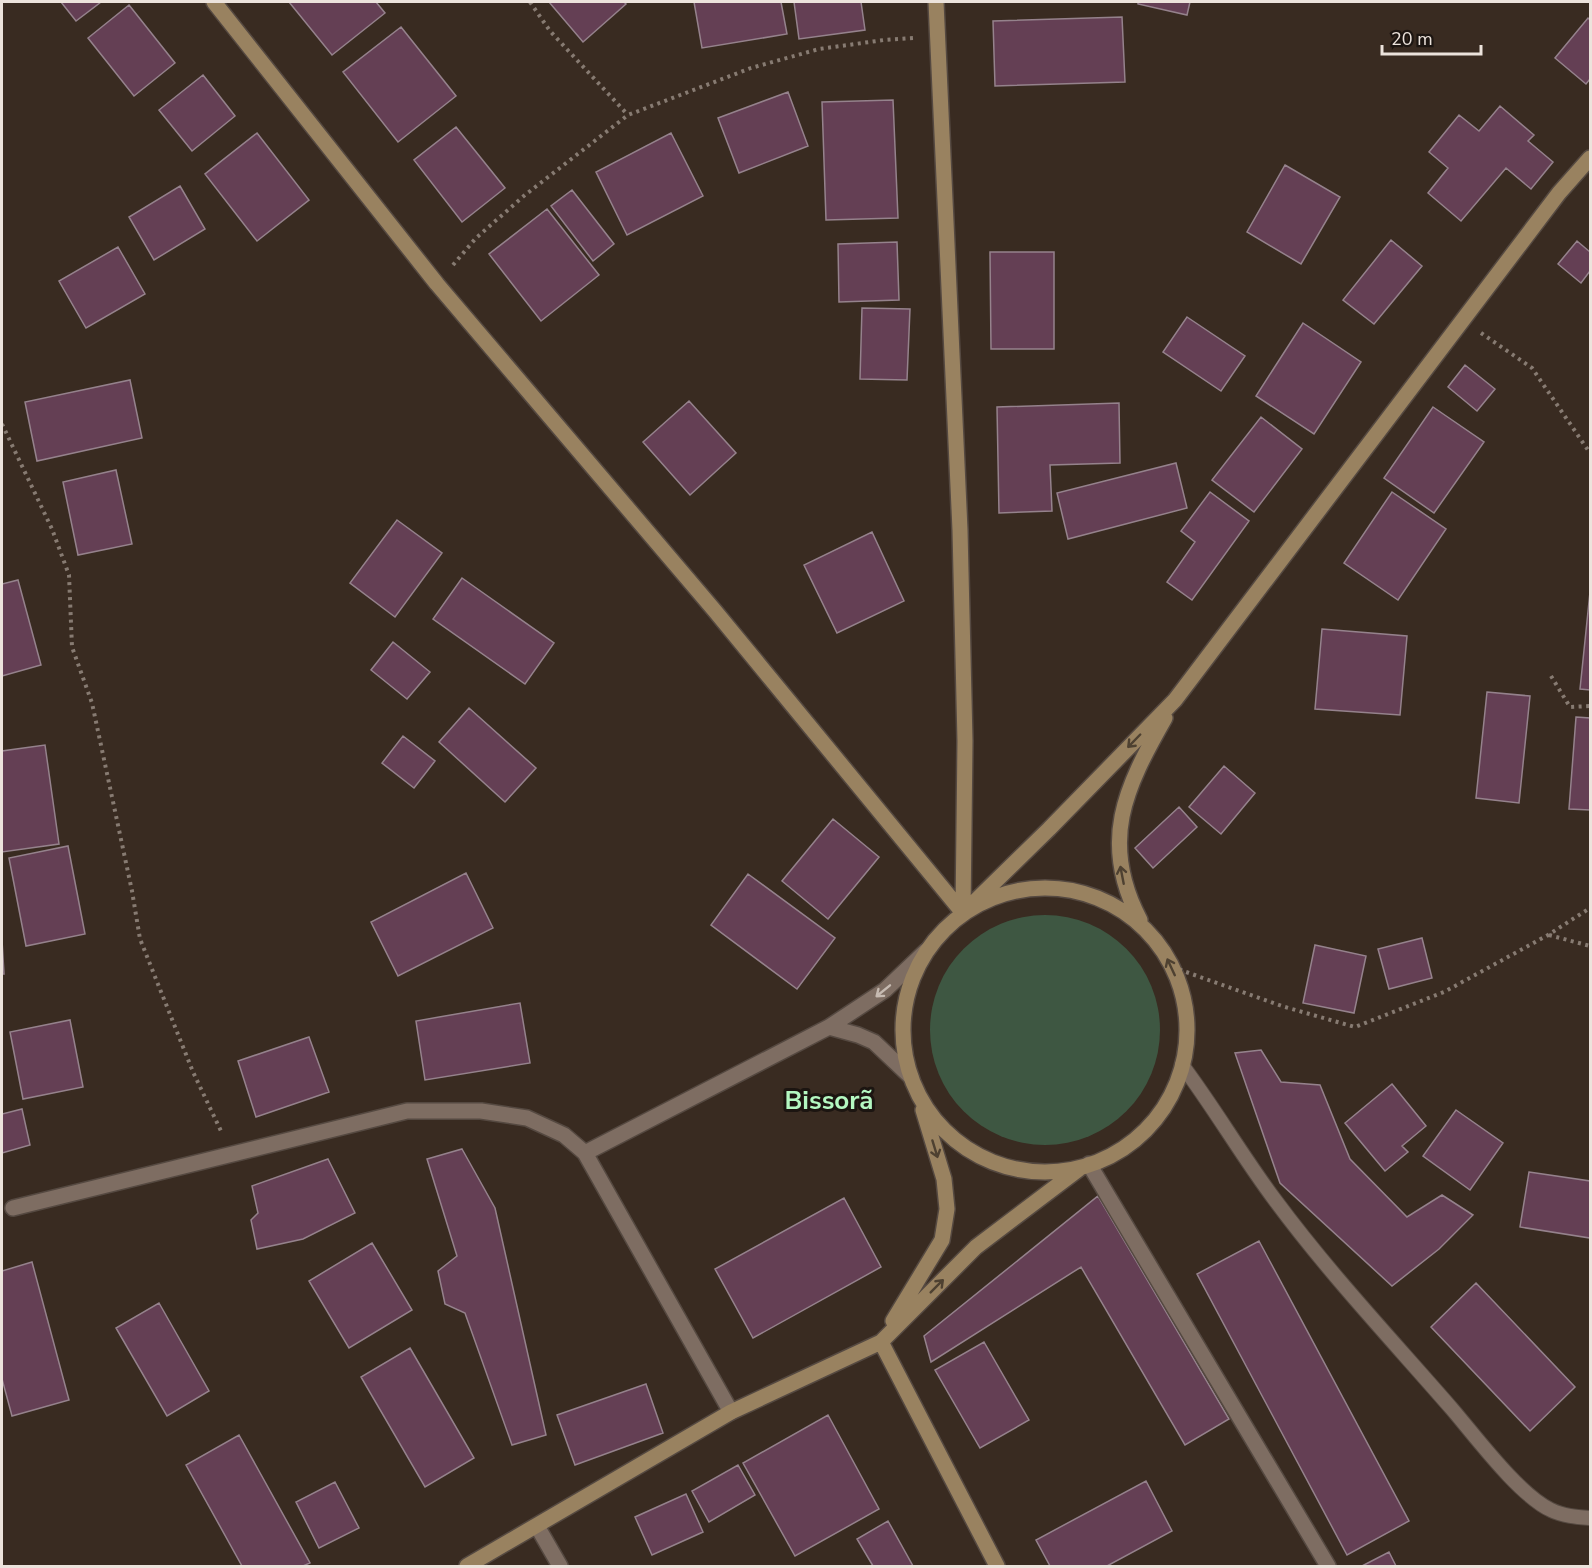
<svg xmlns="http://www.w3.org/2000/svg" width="1592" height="1568" viewBox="0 0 1592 1568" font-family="'Nunito Sans',sans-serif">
  <rect width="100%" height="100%" fill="#392b21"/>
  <path fill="#3e5742" d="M930 1030a115 115 0 1 1 230 0a115 115 0 1 1-230 0Z"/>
  <path fill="#643f54" stroke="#95828c" stroke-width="1.5" d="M61 2H101L76 21Z
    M289 2H376L385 13 332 55Z
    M549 2H624L626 4 583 42Z
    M694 2H781L787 34 702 48Z
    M794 2H861L865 30 799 39Z
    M1138 2H1190L1187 15 1138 4Z
    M129 5 175 63 134 96 88 38Z
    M1122 17 1125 82 995 86 993 21Z
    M1588 18 1590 20V79L1586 84 1555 58Z
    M401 27 456 96 398 142 343 72Z
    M203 75 235 116 192 151 159 110Z
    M788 92 808 146 739 173 718 118Z
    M893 100 898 218 826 220 822 102Z
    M1500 106 1534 135 1528 141 1553 162 1531 189 1506 168 1461 221 1428 193 1448 168 1429 152 1459 115 1479 131Z
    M456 127 505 188 462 222 414 160Z
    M257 133 309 200 257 241 205 174Z
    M671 133 703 196 627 235 596 172Z
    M1285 165 1340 197 1301 264 1247 232Z
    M180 186 205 229 154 260 129 217Z
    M572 190 614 244 593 261 551 206Z
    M547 209 599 275 541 321 489 254Z
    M1391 240 1422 266 1374 324 1343 300Z
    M1577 241 1590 252V271L1581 283 1558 264Z
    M897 242 899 300 839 302 838 244Z
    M118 247 145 294 86 328 59 281Z
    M990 252H1054V349H991Z
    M862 308 910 309 907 380 860 379Z
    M1187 317 1245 356 1221 391 1163 352Z
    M1303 323 1361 362 1314 434 1256 396Z
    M1465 365 1495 389 1477 411 1448 387Z
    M130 380 142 438 37 461 25 402Z
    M689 401 736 453 690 495 643 442Z
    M1119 403 1120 463 1050 465 1052 511 999 513 997 407Z
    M1433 407 1484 442 1434 513 1384 478Z
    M1261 417 1302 449 1254 512 1212 480Z
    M1176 463 1187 508 1068 539 1057 493Z
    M116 470 132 544 78 555 63 482Z
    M1210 492 1249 521 1192 600 1167 582 1195 542 1181 531Z
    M1392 492 1446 529 1398 600 1344 563Z
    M397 520 442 553 395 617 350 583Z
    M872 532 904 601 837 633 804 565Z
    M462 578 554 643 525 684 433 619Z
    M18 580 41 665 2 676V584Z
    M1590 592V690L1580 689Z
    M1322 629 1407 636 1400 715 1315 709Z
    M393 642 430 672 407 699 371 670Z
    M1487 692 1530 696 1519 803 1476 798Z
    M469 708 536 768 505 802 439 742Z
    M1576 717 1590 718V810L1569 809Z
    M403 736 435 761 414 788 382 763Z
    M45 745 59 844 2 852V751Z
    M1224 766 1255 793 1221 834 1189 807Z
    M1179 807 1197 827 1153 868 1135 848Z
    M833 819 879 857 828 919 782 881Z
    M68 846 85 934 26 946 9 858Z
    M466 873 493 928 398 976 371 922Z
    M748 874 835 938 797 989 711 925Z
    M1422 938 1432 978 1389 989 1378 949Z
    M2 940 4 974H2Z
    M1315 945 1366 956 1354 1013 1303 1003Z
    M520 1003 530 1063 425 1080 416 1021Z
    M70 1020 83 1087 23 1099 10 1032Z
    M309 1037 329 1092 256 1117 238 1061Z
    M1261 1050 1281 1082 1320 1085 1350 1159 1407 1217 1442 1195 1473 1215 1439 1249 1392 1286 1280 1183 1235 1053Z
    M1392 1084 1426 1126 1402 1146 1408 1152 1385 1171 1345 1123Z
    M22 1109 30 1145 2 1153V1114Z
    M1456 1110 1503 1143 1470 1190 1423 1156Z
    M462 1149 495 1208 546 1435 512 1445 465 1313 445 1304 438 1271 457 1256 427 1159Z
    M328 1159 355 1213 303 1239 257 1249 251 1220 258 1213 252 1186Z
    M1529 1172 1590 1181V1238L1520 1227Z
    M1098 1196 1229 1419 1185 1445 1081 1267 931 1362 924 1336Z
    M844 1198 881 1267 753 1338 715 1269Z
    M1259 1241 1409 1521 1347 1555 1197 1274Z
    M372 1243 412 1310 349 1348 309 1281Z
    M32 1262 69 1400 12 1416 2 1379V1271Z
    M1476 1283 1575 1387 1530 1431 1431 1327Z
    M159 1303 209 1391 167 1416 116 1328Z
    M984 1342 1029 1420 980 1448 935 1370Z
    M410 1348 474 1458 425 1487 361 1377Z
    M646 1384 663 1433 575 1465 557 1415Z
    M828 1415 879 1509 795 1556 743 1463Z
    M239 1435 310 1563 303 1566H242L186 1465Z
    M738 1465 755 1495 709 1522 692 1491Z
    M1146 1481 1172 1531 1107 1566H1050L1036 1540Z
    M335 1482 359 1528 319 1548 296 1502Z
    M686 1494 703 1532 652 1555 635 1517Z
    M888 1521 913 1566H873L857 1539Z
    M1389 1552 1396 1566H1362Z"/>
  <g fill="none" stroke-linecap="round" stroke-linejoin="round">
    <defs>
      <path id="lane" d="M1182 1065C1215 1109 1242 1156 1275 1200 1329 1273 1392 1340 1452 1409 1476 1437 1519 1495 1551 1510 1563 1516 1577 1517 1590 1518"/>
      <path id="street" d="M829 1027 858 1035 874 1042 911 1077
        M585 1153 829 1027 885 990 926 951
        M1089 1164 1328 1566
        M13 1208 407 1111H481L527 1118 564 1135 585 1153 731 1412
        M537 1526 560 1566"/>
      <path id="secondary" d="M214 2 437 284 715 611 963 913
        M936 2 960 530 965 741 963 913
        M903 1030a142 142 0 1 1 284 0a142 142 0 1 1-284 0Z
        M963 913 1049 829 1175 700 1559 193 1590 158
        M1140 920C1099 842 1125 788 1165 718
        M893 1321 942 1240 947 1209 944 1179 923 1110
        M881 1342 997 1566
        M467 1566 731 1412 881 1342 976 1247 1079 1169"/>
    </defs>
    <use href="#lane" stroke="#554941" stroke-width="16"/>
    <use href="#street" stroke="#554941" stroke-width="18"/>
    <use href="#secondary" stroke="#554941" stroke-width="18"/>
    <path stroke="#877b72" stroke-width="4" stroke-dasharray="3 4.5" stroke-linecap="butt" d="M530 2 550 31 628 115
      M453 265 476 238 525 195 628 115 751 68 819 49 884 40 914 38
      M1481 333 1532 368 1590 453
      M2 424 52 529 69 575 72 647 92 703 132 891 140 939 193 1072 221 1131
      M1551 676 1570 707 1590 706
      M1549 935 1590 946
      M1172 967 1285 1007 1355 1027 1444 992 1548 935 1590 908"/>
    <use href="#lane" stroke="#7e6d62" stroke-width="14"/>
    <use href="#street" stroke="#7e6d62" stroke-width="15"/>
    <use href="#secondary" stroke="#998260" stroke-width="15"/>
  </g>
  <defs><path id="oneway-shaft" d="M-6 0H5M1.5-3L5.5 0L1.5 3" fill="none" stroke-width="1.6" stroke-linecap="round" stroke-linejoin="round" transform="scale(1.5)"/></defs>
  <g stroke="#4e4131">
    <use href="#oneway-shaft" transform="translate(1134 741) rotate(134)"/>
    <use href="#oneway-shaft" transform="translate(1122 875) rotate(-101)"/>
    <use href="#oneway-shaft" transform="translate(1171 967) rotate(-115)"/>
    <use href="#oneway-shaft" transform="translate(935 1149) rotate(73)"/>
    <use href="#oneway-shaft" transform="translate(937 1286) rotate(-45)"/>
  </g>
  <use stroke="#c6bab1" href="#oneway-shaft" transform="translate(883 991) rotate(141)"/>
  <g text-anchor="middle" stroke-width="6" stroke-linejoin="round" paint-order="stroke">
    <g font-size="26" font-weight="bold" fill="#b4f8c1" stroke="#1c1511">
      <text x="829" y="1109">Bissorã</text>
    </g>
  </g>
  <rect width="1592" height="1568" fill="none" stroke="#ece3dc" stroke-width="6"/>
  <path d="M1382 45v9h99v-9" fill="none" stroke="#ece3dc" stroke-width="3"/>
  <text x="1391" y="45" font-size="18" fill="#ece3dc" stroke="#1c1511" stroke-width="4.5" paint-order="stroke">20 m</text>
</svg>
